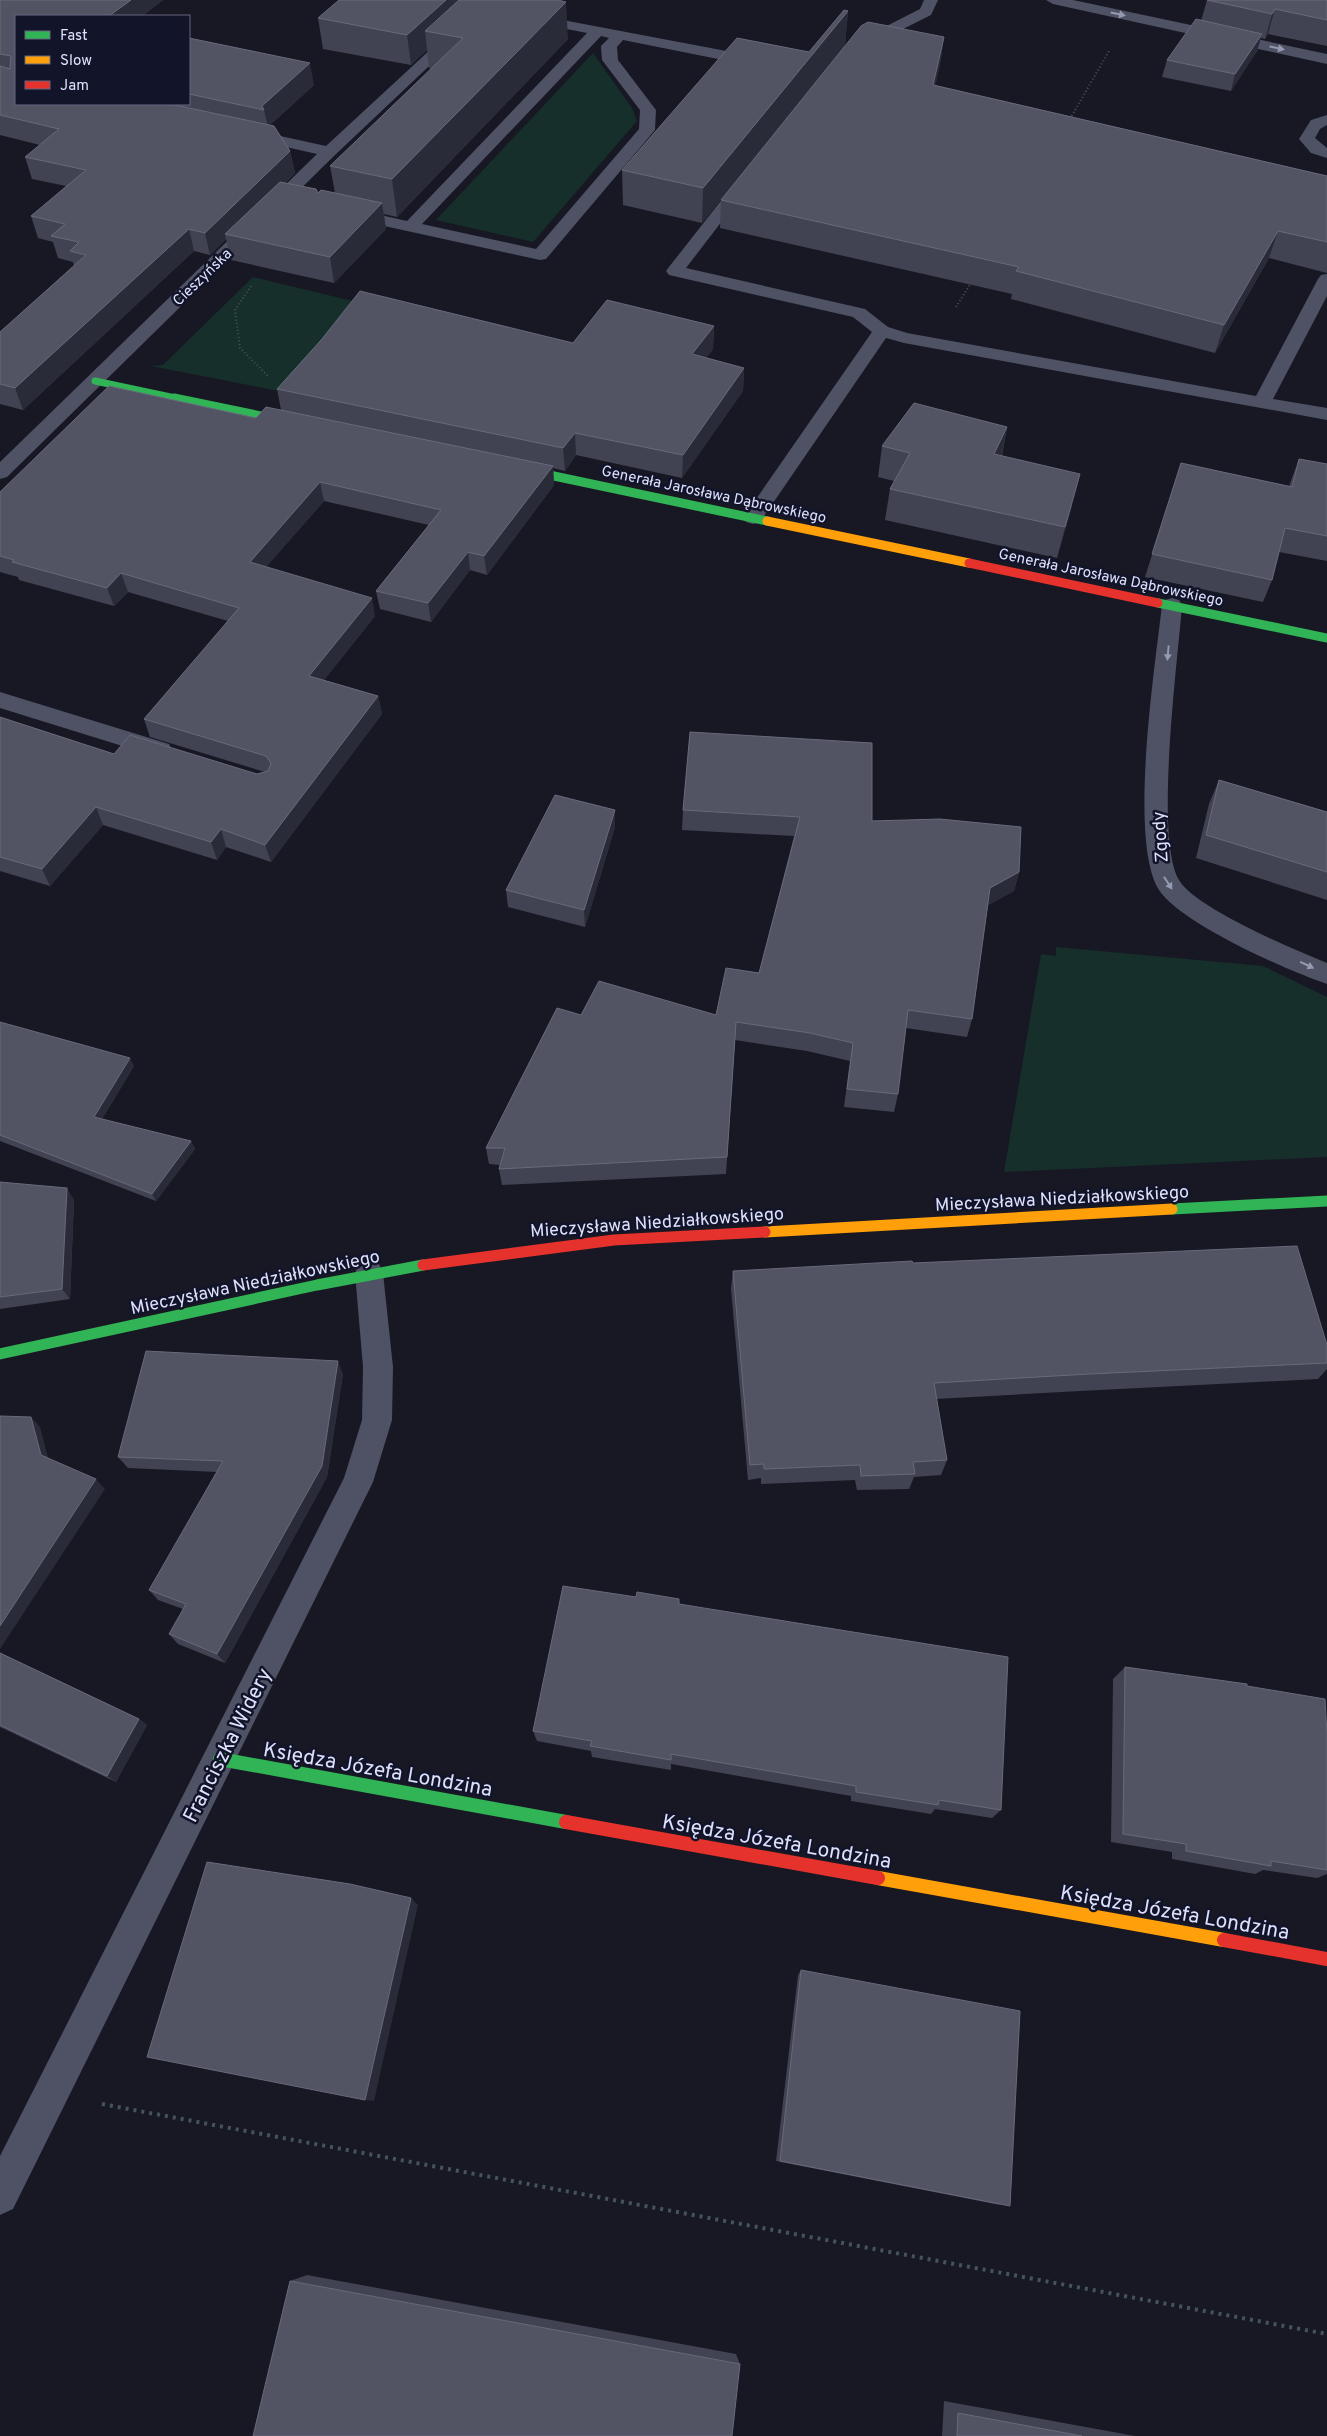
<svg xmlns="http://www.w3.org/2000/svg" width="1327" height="2436" viewBox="0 0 1327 2436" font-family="Overpass,sans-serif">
  <rect width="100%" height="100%" fill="#181824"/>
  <path fill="#162f2a" d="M593 53 632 108 637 121 533 242 436 220Z
    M253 277 365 304 284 392 151 366 163 365Z
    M1056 947 1263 966 1327 997V1157L1004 1172 1041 954 1056 956Z"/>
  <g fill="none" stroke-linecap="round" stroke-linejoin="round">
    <path stroke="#45545b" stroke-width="2" stroke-dasharray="1 2.5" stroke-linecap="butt" d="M1070 119 1109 51
      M251 286 235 310 240 348 269 377
      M956 307 971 283"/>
    <path stroke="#45545b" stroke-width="4" stroke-dasharray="3 5" stroke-linecap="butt" d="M102 2104 1327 2334"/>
    <path fill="#4e5264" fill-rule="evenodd" d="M924 0H938L931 15 867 47 862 48 855 44 857 41 920 9Z
      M531 14 758 57 766 62 758 67 623 40 617 47 618 60 656 110 655 130 546 259 540 260 343 217 341 213 343 209 349 208 407 221 587 33 526 21 524 18 526 15ZM601 36 609 38 601 46 602 60 640 110 639 129 536 249 422 224Z
      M1327 115V125L1320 129 1315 138 1327 148V158L1311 153 1299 139 1311 120Z
      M744 177 750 179 752 182 686 268 865 309 888 327 907 333 1256 396 1318 279 1321 275 1327 274V296L1273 399 1327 408V420L904 343 886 338 760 522 753 524 746 522 743 518 872 332 853 317 669 275 666 271 669 267 738 179Z"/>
    <path fill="#4e5264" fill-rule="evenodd" d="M484 0H499L335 155 7 477 0 479V462L317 154 242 137 240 134 242 131 248 129 326 146Z
      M1046 0H1073L1327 54V64L1053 4Z
      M1172 598 1179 600 1182 605C1178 660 1154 838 1179 880 1195 908 1295 950 1327 963V984C1288 971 1180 923 1159 890 1128 841 1155 667 1162 605L1165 600Z
      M0 692 169 744 172 750 169 756 161 758 0 708Z
      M369 1261 379 1264 383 1273 393 1367 392 1420 373 1482 13 2209 0 2215V2156L344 1478 362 1420 363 1367 355 1273 359 1264Z"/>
    <path stroke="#30b455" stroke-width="7" d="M95 381 180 399"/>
    <path stroke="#30b455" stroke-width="9" d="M174 398 295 423
      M516 468 767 521
      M1158 603 1327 638"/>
    <path stroke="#30b455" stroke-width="11" d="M1172 1209 1327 1201
      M0 1354 317 1285 423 1265"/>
    <path stroke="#30b455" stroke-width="14" d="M220 1759 566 1822"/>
    <path stroke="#ff9f0a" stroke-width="9" d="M767 521 969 563"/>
    <path stroke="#ff9f0a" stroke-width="11" d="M765 1232 1172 1209"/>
    <path stroke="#ff9f0a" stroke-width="14" d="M878 1878 1224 1940"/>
    <path stroke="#e5322d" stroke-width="9" d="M969 563 1158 603"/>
    <path stroke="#e5322d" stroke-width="11" d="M423 1265 614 1240 765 1232"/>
    <path stroke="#e5322d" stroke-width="14" d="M566 1822 878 1878
      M1224 1940 1327 1959"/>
  </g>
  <path fill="#424352" d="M0 0H163L142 16 16 104H189V38L314 85 270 125 290 151 295 173 285 183 318 193H335L330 166 431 69 429 68 427 50 411 65 323 49 318 18 568 39 397 217 384 214 386 229 334 283 231 260 226 239 210 255 194 251 23 410 0 404V332L74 266 73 262 58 258 53 242 38 238 31 216 66 186 32 179 25 157 40 145 0 135Z
    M1207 0H1327V46L1268 34 1265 39 1261 38 1257 51 1231 91 1162 77 1167 60 1201 21Z
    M848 11 845 45 702 223 623 205 622 170 809 52Z
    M944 37 940 64 935 85 1327 176V273L1269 258 1215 353 1011 299 1012 294 720 228 721 200Z
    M714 326 713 349 706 358 744 368 743 391 682 478 576 455 565 471 553 468 554 485 487 575 470 570 431 622 380 609 376 591 429 525 324 501 266 567 375 616 324 680 378 696 382 714 271 862 226 847 217 860 103 825 50 886 0 871V717L114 754 257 774 265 772 150 737 144 719 228 621 128 592 114 606 19 580 18 577 0 572V492L256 418 281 410 277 389 573 343Z
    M1007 427 1002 456 1072 506 1057 558 885 520 890 489 894 481 878 477 882 446Z
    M1299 459 1327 464V561L1279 552 1272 580 1263 602 1145 577 1181 463 1289 486Z
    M1219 780 1327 812V900L1196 858 1209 804Z
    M615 810V827L585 927 508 907 506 890Z
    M683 810 872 821 1019 872 1014 891 988 905 972 1019 967 1037 906 1028 898 1094 894 1112 844 1107 850 1061 807 1051 735 1040 726 1174 502 1185 499 1169 500 1165 489 1164 486 1148 581 1015H716L759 973 794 836 682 830Z
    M0 1022 134 1066 102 1119 191 1141 195 1149 156 1201 0 1141Z
    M0 1182 74 1200 70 1299 0 1309Z
    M913 1263 1327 1345V1369L1318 1379 1080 1391 936 1399 947 1460 941 1475 914 1477 909 1489 857 1490 855 1480 761 1484V1478L748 1480 731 1289 733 1271Z
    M343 1374 327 1477 225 1663 178 1644 169 1634 183 1609 158 1600 149 1590 217 1472 128 1468 118 1457Z
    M679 1604 1001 1810 992 1818 935 1809 931 1814 851 1801V1796L671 1764V1770L592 1757 591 1751 537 1741 533 1731Z
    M0 1653 139 1719 147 1725 116 1782 0 1727Z
    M1125 1667 1327 1735V1874L1317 1878 1263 1870 1255 1874 1172 1859V1852L1111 1842 1113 1679Z
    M801 1970 1000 2205 776 2161 798 1975Z
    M307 2275 736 2354 740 2364 290 2281Z
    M944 2401 1135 2436H942Z"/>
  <path fill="#2a2b38" d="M131 0H163L142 16H109Z
    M446 0H460L425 31 427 50 411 65 407 35Z
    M566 2 568 39 397 217 392 179Z
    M1275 9 1268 34 1265 39 1272 14Z
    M848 11 845 45 702 223 703 188Z
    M1262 34 1257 51 1231 91 1235 74Z
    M944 37 940 64 930 112 933 85Z
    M310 63 314 85 268 127 264 110 262 106Z
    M290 151 295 173 231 235 225 234 226 239 210 255 205 233Z
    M382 203 386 229 334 283 330 257Z
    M189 229 194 251 23 410 15 388Z
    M1278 231 1269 258 1215 353 1224 325Z
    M714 326 713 349 691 377 692 354Z
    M744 368 743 391 682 478 683 455Z
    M1007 427 1001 458 994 454Z
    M575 433 576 455 565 471 563 448Z
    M553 466 554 485 487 575 484 556Z
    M1080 474 1072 506 1057 558 1065 527Z
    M320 482 324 501 254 581 250 562Z
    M468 552 470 570 431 622 428 603Z
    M121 573 128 592 114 606 107 588Z
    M372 598 375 616 313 694 309 676Z
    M378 696 382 714 271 862 265 845Z
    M96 807 103 825 50 886 42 869Z
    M615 810V827L585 927 584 910Z
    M221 829 226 847 217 860 211 842Z
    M1019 872 1014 891 985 907 990 888Z
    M130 1058 134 1066 99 1124 94 1117Z
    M191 1141 195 1149 156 1201 152 1194Z
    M67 1188 74 1200 70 1299 62 1289Z
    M338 1361 343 1374 327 1477 225 1663 217 1654Z
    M31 1417 40 1427 50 1465 41 1455Z
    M96 1479 105 1489 0 1649V1626Z
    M139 1719 147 1725 116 1782 107 1776Z
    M411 1898 418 1905 374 2101 365 2100Z"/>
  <path fill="#525464" stroke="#686a7c" d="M0 0H131L109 16H16V104H170L274 126 290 151 205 233 189 229 15 388 0 384V332L86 255 70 251 79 242 51 236 65 224 31 216 86 170 25 157 59 129 0 115V66L10 69 11 56 0 54Z
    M339 0H446L407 35 318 18Z
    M459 0H558L566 2 392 179 330 166 463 38 425 31Z
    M1207 0H1327V20L1275 9 1272 14Z
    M844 10 848 11 703 188 622 170 737 38 809 52Z
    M1196 19 1262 34 1235 74 1167 60Z
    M868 22 944 37 933 85 1327 176V242L1278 231 1224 325 1016 271 1019 267 721 200 861 26Z
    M189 38 310 63 262 106 264 110 189 94Z
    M280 182 316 189 318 193 321 190 382 203 330 257 225 234Z
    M360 291 573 343 607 300 714 326 692 354 744 368 683 455 575 433 563 448 277 389 322 339Z
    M109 386 256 418 266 407 553 466 484 556 468 552 428 603 376 591 441 510 320 482 250 562 372 598 309 676 378 696 265 845 221 829 211 842 96 807 42 869 0 857V717L114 754 130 735 257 774 268 771 271 763 266 756 144 719 239 608 121 573 107 588 12 562 14 560 0 556V492Z
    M914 403 1007 427 994 454 1080 474 1065 527 890 489 910 453 882 446Z
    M1299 459 1327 464V536L1285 528 1272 580 1152 554 1181 463 1292 487Z
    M690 732 872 743V821L940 819 1021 827 1019 872 990 888 972 1019 908 1010 898 1094 847 1089 853 1043 810 1033 736 1022 727 1157 499 1169 505 1148H486L557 1008 581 1015 599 981 716 1015 726 968 759 973 800 817 683 810Z
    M1219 780 1327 812V872L1206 835Z
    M555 795 615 810 584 910 506 890Z
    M0 1022 130 1058 94 1117 191 1141 152 1194 0 1135Z
    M0 1182 67 1188 62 1289 0 1297Z
    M1297 1246 1327 1345V1363L1089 1374 934 1383 947 1460 913 1462 915 1474 861 1476 860 1465 764 1469V1464L750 1465 733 1271 912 1261 913 1263Z
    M146 1351 338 1361 322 1466 217 1654 169 1634 186 1604 149 1590 223 1461 118 1457Z
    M0 1416 31 1417 41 1455 96 1479 0 1626Z
    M563 1586 636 1597 637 1592 679 1599V1604L1008 1657 1001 1810 939 1800 938 1805 856 1792V1786L671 1754V1760L590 1746 592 1741 533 1731Z
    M0 1653 139 1719 107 1776 0 1725Z
    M1125 1667 1247 1684V1686L1325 1699 1327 1735V1870L1271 1861V1866L1186 1851V1844L1123 1834Z
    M207 1862 350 1884 411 1898 365 2100 147 2057Z
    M801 1970 1020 2011 1010 2206 780 2161Z
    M290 2281 740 2364 732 2436H253Z
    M958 2413 1082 2436H957Z"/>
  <defs><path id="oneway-solid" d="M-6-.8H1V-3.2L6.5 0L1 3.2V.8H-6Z" transform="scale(1.25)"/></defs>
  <g fill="#969ab0">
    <use href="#oneway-solid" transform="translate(1118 14) rotate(12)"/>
    <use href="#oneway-solid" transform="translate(1277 48) rotate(12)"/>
    <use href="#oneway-solid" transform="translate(1168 653) rotate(95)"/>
    <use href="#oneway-solid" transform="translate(1168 883) rotate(57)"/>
    <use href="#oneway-solid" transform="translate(1307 965) rotate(25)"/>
  </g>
  <g text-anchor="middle" stroke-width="5" stroke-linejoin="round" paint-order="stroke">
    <g font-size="15" fill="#dde1fd" stroke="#12142a">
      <text transform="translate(202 277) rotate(-44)" y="5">Cieszyńska</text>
      <text transform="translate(714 494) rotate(12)" y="5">Generała Jarosława Dąbrowskiego</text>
      <text transform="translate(1111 577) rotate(12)" y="5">Generała Jarosława Dąbrowskiego</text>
    </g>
    <g font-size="18" fill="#dde1fd" stroke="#12142a">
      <text transform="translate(1160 837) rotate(-94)" y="6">Zgody</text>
      <text transform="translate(1062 1198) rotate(-3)" y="6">Mieczysława Niedziałkowskiego</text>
      <text transform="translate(657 1222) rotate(-4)" y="6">Mieczysława Niedziałkowskiego</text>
      <text transform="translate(255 1282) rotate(-12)" y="6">Mieczysława Niedziałkowskiego</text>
    </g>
    <g font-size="21" fill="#dde1fd" stroke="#12142a">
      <text transform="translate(227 1745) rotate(-63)" y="7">Franciszka Widery</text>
      <text transform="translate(378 1769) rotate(10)" y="7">Księdza Józefa Londzina</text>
      <text transform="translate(777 1841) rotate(10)" y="7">Księdza Józefa Londzina</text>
      <text transform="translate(1175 1912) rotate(10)" y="7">Księdza Józefa Londzina</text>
    </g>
  </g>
  <rect x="15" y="15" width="175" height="90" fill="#12142a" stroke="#63667e"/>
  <rect x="25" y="31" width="25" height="8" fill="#30b455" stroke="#63667e"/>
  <text x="60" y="40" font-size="15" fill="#dde1fd">Fast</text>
  <rect x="25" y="56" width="25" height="8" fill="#ff9f0a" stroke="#63667e"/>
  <text x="60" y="65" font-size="15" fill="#dde1fd">Slow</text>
  <rect x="25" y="81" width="25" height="8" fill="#e5322d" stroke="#63667e"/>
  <text x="60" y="90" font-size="15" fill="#dde1fd">Jam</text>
</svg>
